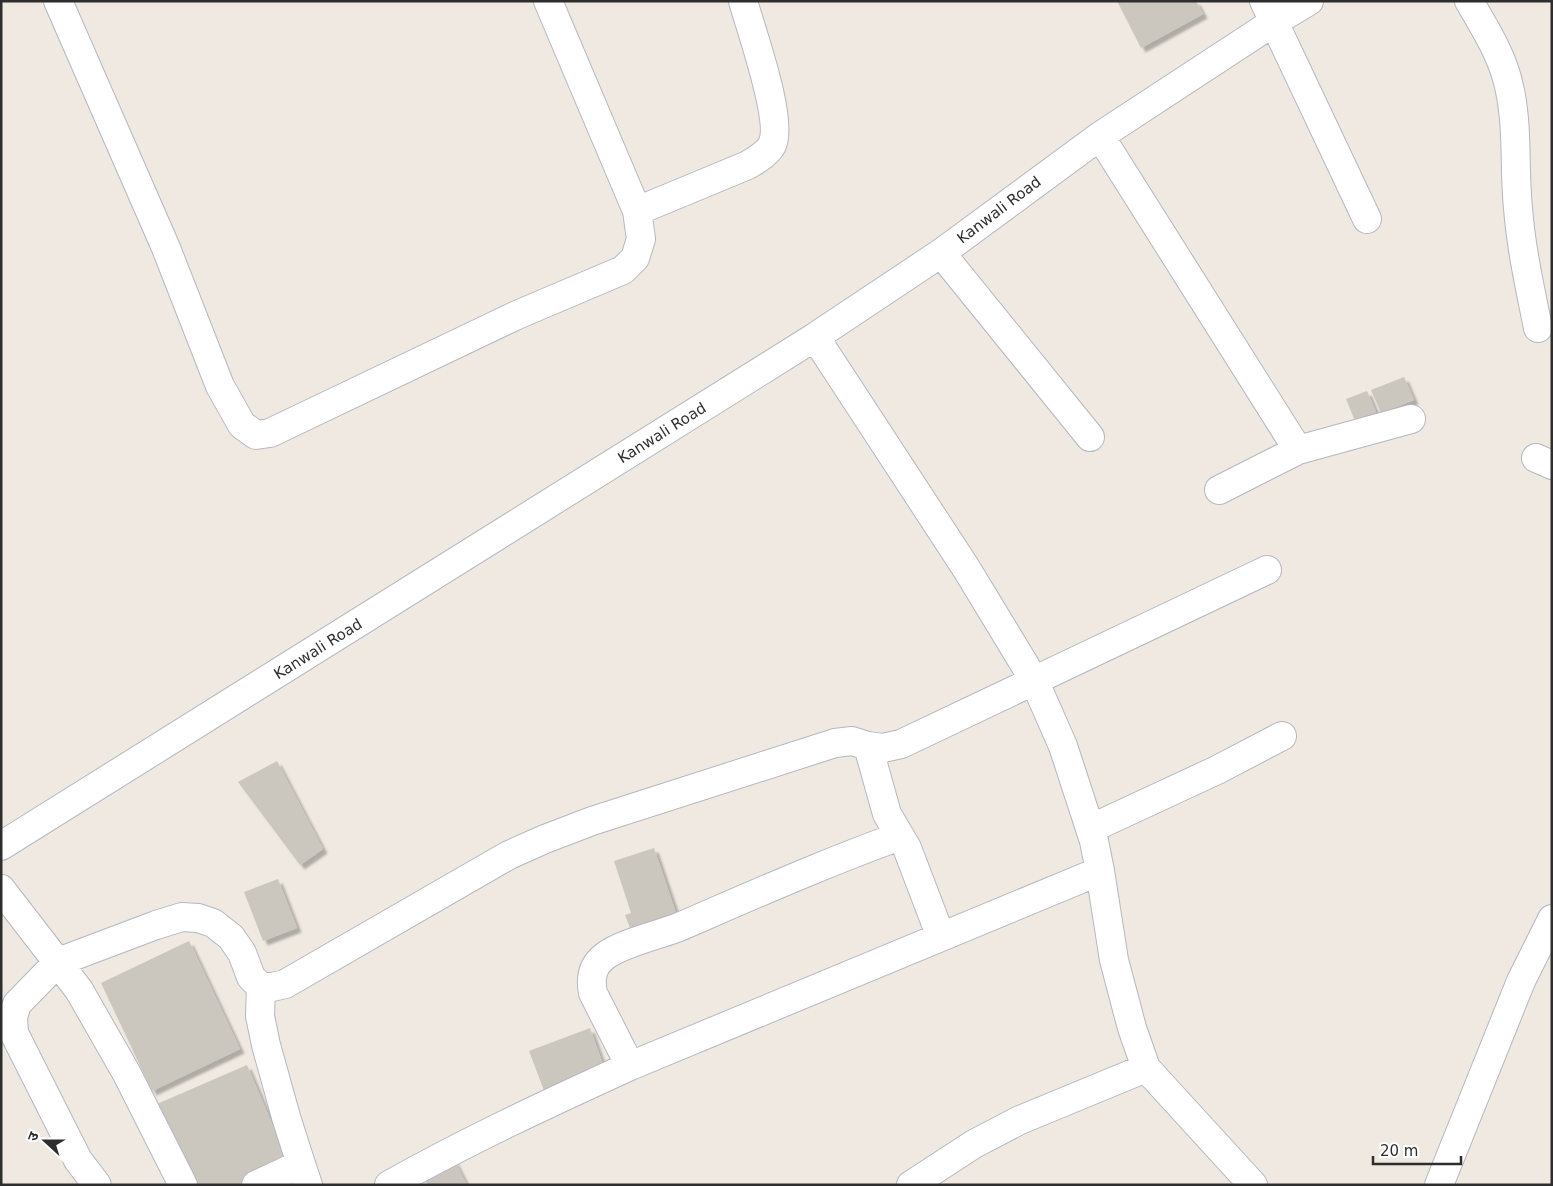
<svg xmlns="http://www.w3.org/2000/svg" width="1553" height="1186" viewBox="0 0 1553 1186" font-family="'DejaVu Sans','Noto Sans Devanagari',sans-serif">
  <defs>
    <filter id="shadow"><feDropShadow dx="4.5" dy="4.5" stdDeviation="1" flood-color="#0004"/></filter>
  </defs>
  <rect width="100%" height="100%" fill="#efe9e1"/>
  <path fill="#cbc7bf" filter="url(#shadow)" d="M1117 1H1196L1203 14 1141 48Z
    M1404 377 1414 400 1381 413 1371 390Z
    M1367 391 1376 412 1355 421 1346 399Z
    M277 761 323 849 300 865 238 782Z
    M654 848 676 913 630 928 625 915 631 913 614 861Z
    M278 879 297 928 263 941 244 892Z
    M189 941 240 1049 152 1091 101 983Z
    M590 1028 606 1073 546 1096 529 1051Z
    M247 1065 289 1164 240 1185H174L143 1110Z
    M454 1160 467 1185H428L423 1177Z"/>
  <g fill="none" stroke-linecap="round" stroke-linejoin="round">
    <defs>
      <path id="minor" d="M58 1 166 248 220 386 242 425 256 435 270 433 517 315 623 270 635 258 641 239 637 211 548 1
        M1264 1 1367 219
        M1469 1C1486 30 1504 58 1510 91 1518 129 1514 169 1518 208 1521 248 1530 288 1538 328
        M1100 136 1298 450
        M637 211 748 165C756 160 767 154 772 145 784 121 751 30 743 1
        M941 253 1090 437
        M815 337 966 568 1034 680 1063 746 1094 841 1100 871 1114 960 1132 1028 1146 1068 1253 1185
        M1536 458 1552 465
        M1219 490 1298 450 1411 419
        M868 746 887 814 907 848 941 937
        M1090 829 1217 770 1282 736
        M1 846 815 337 941 253 1100 136 1274 22 1309 1
        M1 889 79 990 127 1074 183 1185
        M261 987 260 1016 266 1045 286 1117 301 1164
        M630 1066 1100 871
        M97 1185 78 1160 14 1033 13 1017 17 1004 58 962 156 925 182 917 198 918 213 923 231 937 242 953 251 977 261 987H272L285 984 509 855 545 839 592 821 835 743 852 741 868 746 883 748 901 744 1267 570
        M256 1185 301 1164 308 1185
        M389 1185C467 1141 549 1103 630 1066L593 993C590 978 592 966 605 956 622 943 659 935 679 927 753 895 825 863 900 836
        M911 1185 974 1144 1020 1120 1146 1068
        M1439 1185 1521 981 1552 919"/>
    </defs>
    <use href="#minor" stroke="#b4b7c1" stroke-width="30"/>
    <use href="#minor" stroke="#fff" stroke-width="28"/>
  </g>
  <g text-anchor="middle" stroke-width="5" stroke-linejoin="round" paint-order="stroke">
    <g font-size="15" fill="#2e2e2e" stroke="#fff">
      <text transform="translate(999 210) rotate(-37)" y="5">Kanwali Road</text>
      <text transform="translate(662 433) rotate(-32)" y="5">Kanwali Road</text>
      <text transform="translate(318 649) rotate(-32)" y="5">Kanwali Road</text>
    </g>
  </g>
  <rect width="1553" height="1186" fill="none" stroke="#2e2e2e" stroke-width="5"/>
  <g transform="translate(45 1141) rotate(291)" stroke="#ffffff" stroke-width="4" paint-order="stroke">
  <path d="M0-4L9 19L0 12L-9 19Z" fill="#2e2e2e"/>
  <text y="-8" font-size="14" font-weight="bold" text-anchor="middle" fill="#2e2e2e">उ</text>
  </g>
  <path d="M1373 1156v8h88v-8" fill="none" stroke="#2e2e2e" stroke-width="2.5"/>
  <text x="1380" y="1156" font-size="15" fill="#2e2e2e" stroke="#ffffff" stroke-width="4" paint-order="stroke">20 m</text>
</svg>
